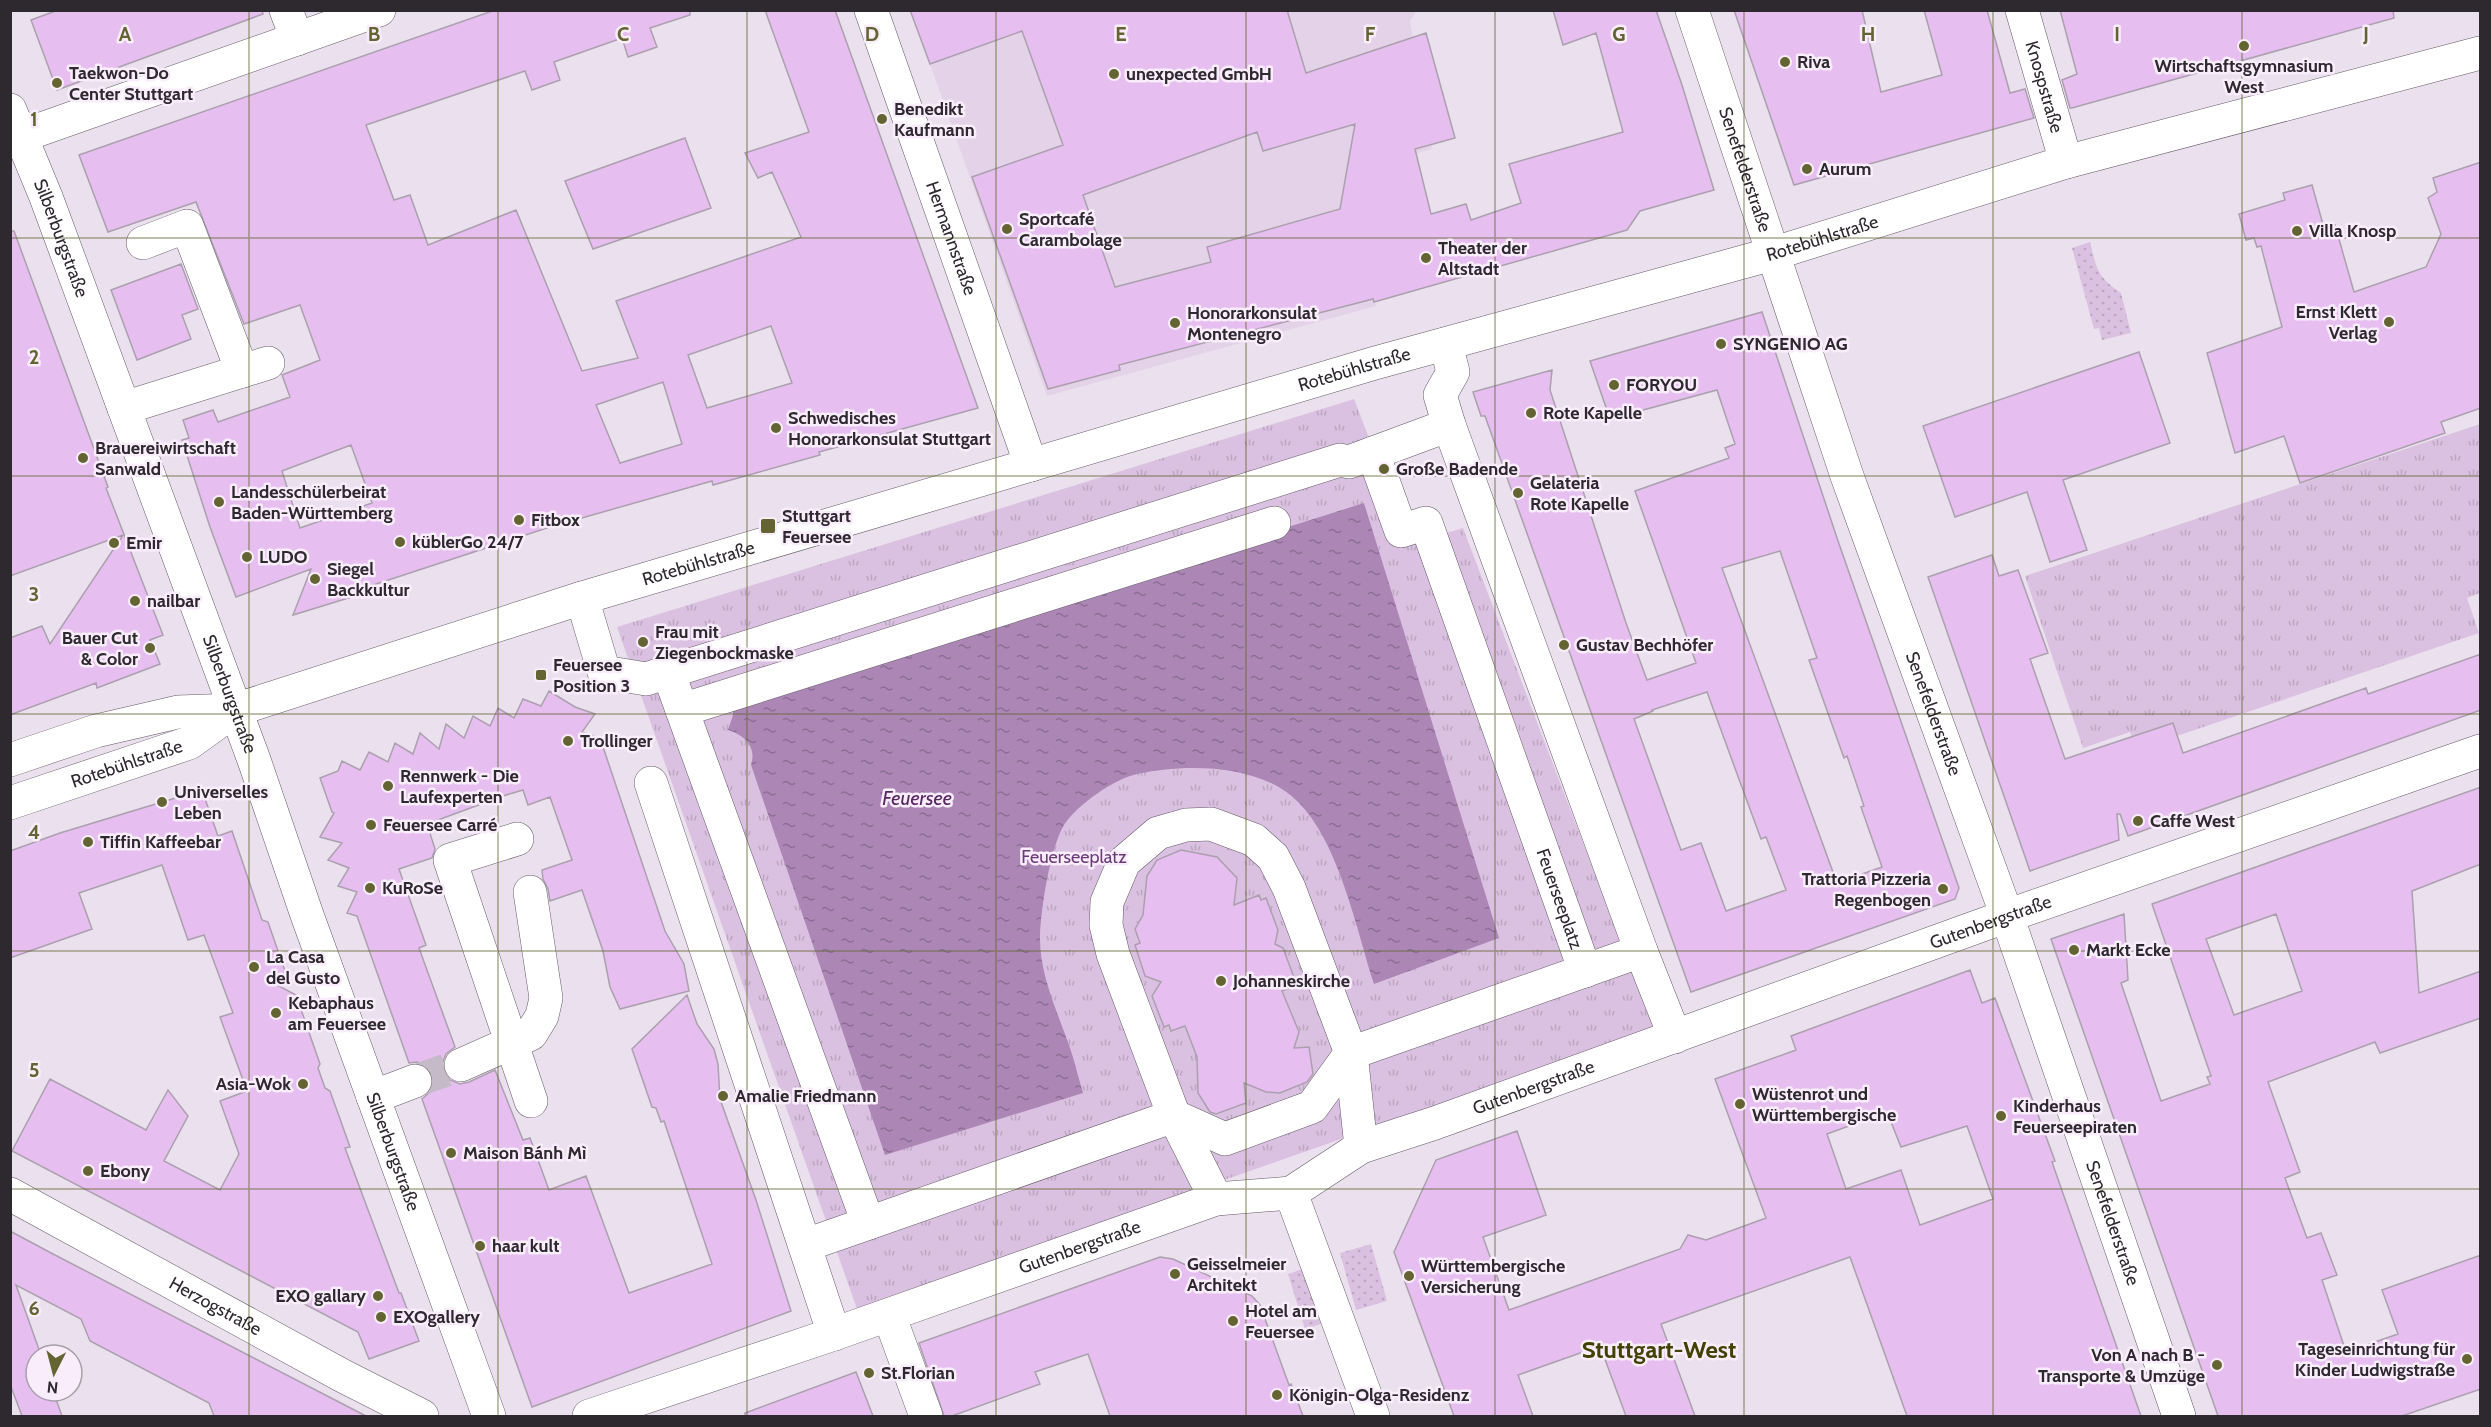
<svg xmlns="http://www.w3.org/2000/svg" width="2491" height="1427" viewBox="0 0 2491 1427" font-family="Cabin,sans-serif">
  <defs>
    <pattern id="grass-dots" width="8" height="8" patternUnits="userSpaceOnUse" patternTransform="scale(1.5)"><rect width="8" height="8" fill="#dbc1e1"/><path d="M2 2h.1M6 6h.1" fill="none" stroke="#bca6c1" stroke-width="1.8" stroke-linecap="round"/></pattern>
    <pattern id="park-tufts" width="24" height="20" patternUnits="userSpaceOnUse" patternTransform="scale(1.5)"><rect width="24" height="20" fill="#dbc1e1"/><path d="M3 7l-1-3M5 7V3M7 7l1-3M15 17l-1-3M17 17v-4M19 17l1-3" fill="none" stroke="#bca6c1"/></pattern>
    <pattern id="water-ripples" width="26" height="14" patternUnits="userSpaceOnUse" patternTransform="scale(1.5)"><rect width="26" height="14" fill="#ac86b5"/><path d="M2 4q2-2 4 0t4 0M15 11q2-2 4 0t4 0" fill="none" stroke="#8c6e94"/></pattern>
  </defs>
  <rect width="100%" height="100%" fill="#ebe0ee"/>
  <path fill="#e4d3e8" d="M999 11H1417L1410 21 1432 149 1354 171 1348 204 1376 306 1047 396 930 64 1007 36Z"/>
  <path fill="url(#grass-dots)" d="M2090 242C2097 270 2097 276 2121 293L2131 333 2102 340 2099 328 2094 329 2072 248Z
    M1371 1244 1387 1301 1356 1310 1340 1253Z
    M1303 1269 1321 1324 1305 1329 1288 1274Z"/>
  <path fill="url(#park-tufts)" d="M1354 399 1410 544 1463 528 1654 1029 857 1309 617 627Z
    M2480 424V593L2467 598 2479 633 2136 750 2130 732 2083 748 2025 576Z"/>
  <path fill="url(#water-ripples)" d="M1364 503 1499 938 1374 984C1356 928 1339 842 1297 801 1260 764 1186 763 1137 774 1114 779 1077 805 1064 825 1050 848 1041 909 1040 936 1039 976 1060 1017 1072 1054 1076 1067 1079 1080 1083 1093L885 1155 751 765C757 746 744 735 728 730L733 715 732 703Z"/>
  <path fill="#e6beef" stroke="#aba0ae" stroke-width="1.5" fill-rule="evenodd" d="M58 10H262L263 14 57 90 31 20Z
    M495 10H690V15L650 28 657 47 628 57 622 38 554 62 560 80 532 90 525 71 366 125 394 200 410 195 428 245 516 210 582 371 638 358 616 301 801 237 772 172 758 178 745 153 809 132 765 10H835L978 408 819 452 820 455 713 485 712 481 550 527 367 587 368 592 293 615 311 569 236 597 210 527 182 440 189 438 183 420 213 410 218 422 290 397 282 375 320 360 300 305 244 324 196 202 108 232 79 155ZM771 326 792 383 707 408 688 355ZM663 382 682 444 620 463 596 405ZM351 445 372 503 300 528 282 471Z
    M910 10H1287L1306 73 1426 33 1455 138 1415 149 1431 214 1466 204 1471 220 1521 203 1509 164 1623 132 1596 33 1563 45 1553 10H1656L1682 85 1714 190 1640 211 1627 230 1374 302 1373 299 1119 365 1120 370 1048 389 972 177 1063 145 1022 31 930 64ZM1355 124 1340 209 1207 247 1211 262 1115 287 1083 195 1257 132 1263 151Z
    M1734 10H1862L1881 92 1942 75 1924 10H1987L2010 93 2025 89 2034 118 1794 185Z
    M2060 10H2393L2394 18 2072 108H2070L2062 80 2077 74Z
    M685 138 711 208 593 249 565 181Z
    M2481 162V408L2441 422 2445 433 2300 483 2284 436 2235 453 2207 353 2282 327 2261 246 2257 247 2254 238 2246 240 2239 214 2285 200 2283 193 2312 185 2324 228 2335 225 2354 292 2426 267 2441 234 2428 198 2437 192 2433 178Z
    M10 231H14L108 487 106 488 163 635 150 640 160 664 97 688 96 683 10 715V638L42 626 50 644 123 535 10 576Z
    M181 264 198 309 182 315 191 339 137 360 111 290Z
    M1762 312 1837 538 1959 888 1955 899 1691 992 1485 416H1481L1473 392 1552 370 1550 390 1626 623 1647 680 1696 663 1635 491 1729 458 1725 448 1735 444 1717 390 1610 419 1590 361ZM1780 551 1817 658 1809 660 1844 758 1847 756 1864 806 1861 807 1882 867 1837 883 1722 568ZM1707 692 1761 839 1766 837 1786 890 1726 911 1701 843 1681 850 1634 719 1653 711 1652 710Z
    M2139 352 2170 443 2063 480 2087 550 2050 562 2027 492 1955 517 1923 426Z
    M1992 555 1999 576 2018 570 2048 653 2030 659 2065 759 2173 723 2183 753 2366 688 2368 694 2481 654V710L2128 836 2120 814H2117L2119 840 2030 871 1928 577Z
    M549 691 575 707 595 714 582 732 600 738 665 931 684 964 689 991 620 1009 610 987 603 951 582 890 550 901 548 889 543 879 542 870 572 860 550 797 528 805 523 790 503 796 427 824 435 849 432 858 399 869 426 945 419 948 455 1047 446 1054 442 1064 444 1072 450 1080 460 1084 469 1082 495 1070 523 1140 530 1138 549 1190 586 1176 629 1293 712 1264 664 1121 661 1122 656 1108 652 1107 632 1049 687 995 697 1024 714 1049 718 1064 720 1099 756 1200 791 1311 532 1407 422 1099 430 1092 433 1085V1075L426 1066 417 1062 409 1063 357 916 347 913 357 892 338 886 349 868 328 860 342 843 320 837 334 813 332 812 320 778 338 771 342 761 360 770 369 752 388 762 395 743 413 754 420 733 439 749 446 724 464 738 473 716 490 726 498 708 514 718 523 699 541 706Z
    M2481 787V864L2412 891 2419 993 2481 971V1018L2380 1053 2375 1042 2268 1082 2300 1172 2285 1178 2307 1238 2321 1233 2337 1275 2322 1280 2346 1352 2398 1334 2382 1290 2481 1255V1389L2402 1416H2218L2051 939 2124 914 2128 980 2121 983 2161 1101 2210 1084 2207 1077 2211 1076 2152 904ZM2276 914 2302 991 2234 1015 2206 939Z
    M202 790 218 836 232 831 262 920 268 922 285 971 277 985 296 995 320 1064 318 1068 325 1088 330 1091 350 1147 345 1148 399 1293H401L419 1341 369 1359 358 1332 12 1151 50 1079 146 1130 168 1090 188 1116 164 1161 220 1190 239 1154 220 1101 247 1091 220 1017 233 1013 204 935 188 940 162 865 79 893 92 929 10 958V851L60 833Z
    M1181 850 1217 857 1237 878 1234 905 1259 895 1261 900 1266 898 1278 930 1275 944 1283 948 1295 980 1290 982 1292 987 1282 991 1299 1032 1294 1048 1309 1047 1313 1074 1307 1082 1280 1093 1266 1092 1244 1083 1246 1103 1216 1114 1210 1112 1198 1093 1197 1057 1185 1026 1171 1031 1169 1025 1164 1027 1152 996 1161 982 1145 976 1135 945 1140 943 1135 929 1143 915 1147 876 1157 860Z
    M1970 970 1982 1003 1995 998 2055 1161 2052 1162 2141 1416H1907L1850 1257 1661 1324 1695 1416H1626L1600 1346 1518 1375 1533 1416H1454L1394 1252 1436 1160 1517 1131 1546 1215 1483 1237 1509 1310 1680 1249 1688 1235 1706 1240 1766 1218 1715 1079 1796 1050 1791 1036ZM1887 1112 1901 1147 1967 1126 1993 1199 1920 1225 1901 1170 1846 1189 1827 1134Z
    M10 1231 53 1254 366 1416H214L209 1403 90 1341 81 1319 16 1285 41 1355H36V1391H53L62 1416H22L10 1384Z
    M1160 1257 1173 1259 1252 1296 1260 1305 1289 1385 1291 1384 1303 1416H1110L1088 1354 1035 1372 1040 1384 952 1416H944L919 1343Z
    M856 1372 873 1416H745V1413Z"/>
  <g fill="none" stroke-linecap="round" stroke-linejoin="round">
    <path stroke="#c5bbc8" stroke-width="33" stroke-dasharray="33 16" stroke-linecap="butt" d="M415 1081 461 1065"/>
    <defs>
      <g id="minor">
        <path d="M286 10 297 39"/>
        <path id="s1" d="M871 10 1031 465"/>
        <path id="s2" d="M1692 10 1847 476 2007 916 2179 1416"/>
        <path id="s3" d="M2022 10 2066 162"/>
        <path id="s4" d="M10 110 46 197 254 760 307 915 489 1416"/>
        <path d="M10 140 379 10"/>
        <path d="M143 243 187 226 242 371"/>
        <path d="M1446 344 1453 372 1440 395 1449 425 1641 951 1675 1037"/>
        <path d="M124 408 268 363"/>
        <path id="s5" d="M1373 453 1401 531 1426 523 1585 971"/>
        <path d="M582 598 604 672 646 679 1340 460 1349 462 1449 425"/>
        <path d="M674 688 868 1223"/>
        <path d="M682 710 1274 523"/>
        <path d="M651 783 834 1334"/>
        <path d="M517 839 450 860 531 1101"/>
        <path d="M461 1065 531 1034 542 1016 546 998 530 892"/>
        <path d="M373 1097 415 1081"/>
        <path d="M1291 1193 1373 1416"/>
        <path id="s6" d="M10 1194 343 1376 422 1416"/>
        <path d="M1216 1199 1174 1116 1113 954 1106 925 1107 902 1124 862 1158 833 1186 825 1211 824 1254 840 1273 857 1289 888 1351 1053 1361 1147"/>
        <path d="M806 1245 1174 1116 1225 1139 1312 1107 1351 1053 1641 951"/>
        <path d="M889 1315 926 1416"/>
        <path id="s7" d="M589 1416 834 1334 1216 1199 1291 1193 1361 1147 1435 1123 2007 916 2480 751"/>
      </g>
      <g id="major">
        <path id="s8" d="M10 760 96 731 178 712 235 710 582 598 1375 363 1772 254 2066 162 2480 53"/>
        <path id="s9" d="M10 803 189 743 235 710"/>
      </g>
    </defs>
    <use href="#minor" stroke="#645a66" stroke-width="34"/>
    <use href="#major" stroke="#645a66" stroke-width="34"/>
    <use href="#minor" stroke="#fff" stroke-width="33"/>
    <use href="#major" stroke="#fff" stroke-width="33"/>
  </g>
  <path fill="none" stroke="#636431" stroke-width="1.5" stroke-opacity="0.55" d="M249 10V1416M498 10V1416M747 10V1416M996 10V1416M1246 10V1416M1495 10V1416M1744 10V1416M1993 10V1416M2242 10V1416M10 238H2480M10 476H2480M10 714H2480M10 951H2480M10 1189H2480"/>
  <g fill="#636431" stroke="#f9edfb" stroke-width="2">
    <circle cx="2244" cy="46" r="6"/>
    <circle cx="1785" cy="62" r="6"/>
    <circle cx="1114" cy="74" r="6"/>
    <circle cx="57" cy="83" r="6"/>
    <circle cx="882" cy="119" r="6"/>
    <circle cx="1807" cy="169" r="6"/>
    <circle cx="1007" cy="229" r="6"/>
    <circle cx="2297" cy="231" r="6"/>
    <circle cx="1426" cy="258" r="6"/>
    <circle cx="2389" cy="322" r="6"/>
    <circle cx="1175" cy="323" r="6"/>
    <circle cx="1721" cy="344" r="6"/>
    <circle cx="1614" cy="385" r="6"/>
    <circle cx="1531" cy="413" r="6"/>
    <circle cx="776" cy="428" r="6"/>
    <circle cx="83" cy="458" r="6"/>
    <circle cx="1384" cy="469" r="6"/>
    <circle cx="1518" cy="493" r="6"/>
    <circle cx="219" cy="502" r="6"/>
    <circle cx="519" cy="520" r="6"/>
    <rect x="760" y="518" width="16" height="16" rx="3"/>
    <circle cx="400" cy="542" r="6"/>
    <circle cx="114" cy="543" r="6"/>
    <circle cx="247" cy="557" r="6"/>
    <circle cx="315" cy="579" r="6"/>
    <circle cx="135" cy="601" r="6"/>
    <circle cx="643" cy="642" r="6"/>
    <circle cx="1564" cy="645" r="6"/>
    <circle cx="150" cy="648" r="6"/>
    <rect x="535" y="669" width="12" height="12" rx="3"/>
    <circle cx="568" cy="741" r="6"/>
    <circle cx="388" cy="786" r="6"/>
    <circle cx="162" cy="802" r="6"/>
    <circle cx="2138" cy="821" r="6"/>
    <circle cx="371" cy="825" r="6"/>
    <circle cx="88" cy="842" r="6"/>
    <circle cx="370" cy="888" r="6"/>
    <circle cx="1943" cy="889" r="6"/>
    <circle cx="2074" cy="950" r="6"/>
    <circle cx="254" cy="967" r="6"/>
    <circle cx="1221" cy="981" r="6"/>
    <circle cx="276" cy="1013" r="6"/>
    <circle cx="303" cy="1084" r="6"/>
    <circle cx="723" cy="1096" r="6"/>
    <circle cx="1740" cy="1104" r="6"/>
    <circle cx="2001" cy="1116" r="6"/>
    <circle cx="451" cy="1153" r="6"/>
    <circle cx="88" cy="1171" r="6"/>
    <circle cx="480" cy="1246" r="6"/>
    <circle cx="1175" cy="1274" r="6"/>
    <circle cx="1409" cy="1276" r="6"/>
    <circle cx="378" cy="1296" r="6"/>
    <circle cx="381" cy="1317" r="6"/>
    <circle cx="1233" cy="1321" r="6"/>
    <circle cx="2467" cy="1359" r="6"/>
    <circle cx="2217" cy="1365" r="6"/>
    <circle cx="869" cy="1373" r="6"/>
    <circle cx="1277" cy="1395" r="6"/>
  </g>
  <g text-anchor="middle" stroke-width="5" stroke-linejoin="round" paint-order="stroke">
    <g font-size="18" font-weight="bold" fill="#2d292f" stroke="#f9edfb" text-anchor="start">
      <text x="1797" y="68">Riva</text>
      <text x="2244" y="72" text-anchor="middle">Wirtschaftsgymnasium<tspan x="2244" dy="21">West</tspan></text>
      <text x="69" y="79">Taekwon-Do<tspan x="69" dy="21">Center Stuttgart</tspan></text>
      <text x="1126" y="80">unexpected GmbH</text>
      <text x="894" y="115">Benedikt<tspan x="894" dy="21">Kaufmann</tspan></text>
      <text x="1819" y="175">Aurum</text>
      <text x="1019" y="225">Sportcafé<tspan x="1019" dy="21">Carambolage</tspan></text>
      <text x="2309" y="237">Villa Knosp</text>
      <text x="1438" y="254">Theater der<tspan x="1438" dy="21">Altstadt</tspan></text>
      <text x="2377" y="318" text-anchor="end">Ernst Klett<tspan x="2377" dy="21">Verlag</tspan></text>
      <text x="1187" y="319">Honorarkonsulat<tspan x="1187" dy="21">Montenegro</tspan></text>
      <text x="1733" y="350">SYNGENIO AG</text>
      <text x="1626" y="391">FORYOU</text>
      <text x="1543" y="419">Rote Kapelle</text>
      <text x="788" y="424">Schwedisches<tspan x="788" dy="21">Honorarkonsulat Stuttgart</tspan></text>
      <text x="95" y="454">Brauereiwirtschaft<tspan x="95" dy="21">Sanwald</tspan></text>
      <text x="1396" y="475">Große Badende</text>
      <text x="1530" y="489">Gelateria<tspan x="1530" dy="21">Rote Kapelle</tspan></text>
      <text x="231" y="498">Landesschülerbeirat<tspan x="231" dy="21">Baden-Württemberg</tspan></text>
      <text x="782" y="522">Stuttgart<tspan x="782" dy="21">Feuersee</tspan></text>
      <text x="531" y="526">Fitbox</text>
      <text x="412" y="548">küblerGo 24/7</text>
      <text x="126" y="549">Emir</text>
      <text x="259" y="563">LUDO</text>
      <text x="327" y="575">Siegel<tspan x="327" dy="21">Backkultur</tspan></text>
      <text x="147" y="607">nailbar</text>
      <text x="655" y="638">Frau mit<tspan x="655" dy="21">Ziegenbockmaske</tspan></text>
      <text x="138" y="644" text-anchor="end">Bauer Cut<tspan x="138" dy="21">&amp; Color</tspan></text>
      <text x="1576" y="651">Gustav Bechhöfer</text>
      <text x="553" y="671">Feuersee<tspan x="553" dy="21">Position 3</tspan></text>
      <text x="580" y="747">Trollinger</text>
      <text x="400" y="782">Rennwerk - Die<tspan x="400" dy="21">Laufexperten</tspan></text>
      <text x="174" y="798">Universelles<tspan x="174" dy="21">Leben</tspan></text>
      <text x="2150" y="827">Caffe West</text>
      <text x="383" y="831">Feuersee Carré</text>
      <text x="100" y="848">Tiffin Kaffeebar</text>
      <text x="1931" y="885" text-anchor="end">Trattoria Pizzeria<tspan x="1931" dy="21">Regenbogen</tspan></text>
      <text x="382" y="894">KuRoSe</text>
      <text x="2086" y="956">Markt Ecke</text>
      <text x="266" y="963">La Casa<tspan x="266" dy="21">del Gusto</tspan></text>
      <text x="1233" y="987">Johanneskirche</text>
      <text x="288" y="1009">Kebaphaus<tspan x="288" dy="21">am Feuersee</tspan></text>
      <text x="291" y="1090" text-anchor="end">Asia-Wok</text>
      <text x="1752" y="1100">Wüstenrot und<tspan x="1752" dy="21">Württembergische</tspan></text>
      <text x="735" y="1102">Amalie Friedmann</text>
      <text x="2013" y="1112">Kinderhaus<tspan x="2013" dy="21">Feuerseepiraten</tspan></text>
      <text x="463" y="1159">Maison Bánh Mì</text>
      <text x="100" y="1177">Ebony</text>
      <text x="492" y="1252">haar kult</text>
      <text x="1187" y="1270">Geisselmeier<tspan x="1187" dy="21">Architekt</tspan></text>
      <text x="1421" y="1272">Württembergische<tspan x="1421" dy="21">Versicherung</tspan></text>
      <text x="366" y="1302" text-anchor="end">EXO gallary</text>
      <text x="1245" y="1317">Hotel am<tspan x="1245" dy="21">Feuersee</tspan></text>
      <text x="393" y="1323">EXOgallery</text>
      <text x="2455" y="1355" text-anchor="end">Tageseinrichtung für<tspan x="2455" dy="21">Kinder Ludwigstraße</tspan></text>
      <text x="2205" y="1361" text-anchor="end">Von A nach B -<tspan x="2205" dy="21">Transporte &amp; Umzüge</tspan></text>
      <text x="881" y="1379">St.Florian</text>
      <text x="1289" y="1401">Königin-Olga-Residenz</text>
    </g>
    <g font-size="18" fill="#2d292f" stroke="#f9edfb">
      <text dy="6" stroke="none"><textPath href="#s3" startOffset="80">Knospstraße</textPath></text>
      <text dy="6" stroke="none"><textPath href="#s2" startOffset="168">Senefelderstraße</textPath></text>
      <text dy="6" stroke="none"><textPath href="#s4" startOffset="138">Silberburgstraße</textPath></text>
      <text dy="6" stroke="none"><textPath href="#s1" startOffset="242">Hermannstraße</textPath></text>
      <text dy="6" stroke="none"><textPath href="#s8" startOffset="1888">Rotebühlstraße</textPath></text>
      <text dy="6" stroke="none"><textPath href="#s8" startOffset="1402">Rotebühlstraße</textPath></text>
      <text dy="6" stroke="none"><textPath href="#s8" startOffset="718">Rotebühlstraße</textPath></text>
      <text dy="6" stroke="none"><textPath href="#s4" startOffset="624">Silberburgstraße</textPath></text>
      <text dy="6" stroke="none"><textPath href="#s2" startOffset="744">Senefelderstraße</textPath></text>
      <text dy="6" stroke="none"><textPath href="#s9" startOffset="123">Rotebühlstraße</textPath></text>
      <text dy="6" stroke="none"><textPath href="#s5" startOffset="508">Feuerseeplatz</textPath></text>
      <text dy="6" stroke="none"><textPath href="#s7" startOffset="1491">Gutenbergstraße</textPath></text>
      <text dy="6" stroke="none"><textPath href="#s7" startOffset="1005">Gutenbergstraße</textPath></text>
      <text dy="6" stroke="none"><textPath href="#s4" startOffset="1110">Silberburgstraße</textPath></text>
      <text dy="6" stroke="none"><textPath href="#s2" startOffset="1284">Senefelderstraße</textPath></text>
      <text dy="6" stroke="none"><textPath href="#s7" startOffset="519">Gutenbergstraße</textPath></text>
      <text dy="6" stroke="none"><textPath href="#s6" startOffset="234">Herzogstraße</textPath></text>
    </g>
    <g font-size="18" fill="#6b3b77" stroke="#f9edfb">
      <text x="1074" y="863">Feuerseeplatz</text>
    </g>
    <g font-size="20" font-style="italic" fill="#572762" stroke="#f9edfb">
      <text x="917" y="805">Feuersee</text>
    </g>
    <g font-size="24" font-weight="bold" fill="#414100" stroke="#f9edfb">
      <text x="1659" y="1358">Stuttgart-West</text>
    </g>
  </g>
  <g font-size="20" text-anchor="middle" font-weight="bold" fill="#636431" stroke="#f9edfb" stroke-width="5" stroke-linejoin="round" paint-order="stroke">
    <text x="125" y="41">A</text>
    <text x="374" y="41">B</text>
    <text x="623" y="41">C</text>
    <text x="872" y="41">D</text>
    <text x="1121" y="41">E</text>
    <text x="1370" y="41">F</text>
    <text x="1619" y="41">G</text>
    <text x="1868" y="41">H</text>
    <text x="2117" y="41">I</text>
    <text x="2366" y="41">J</text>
    <text x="34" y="126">1</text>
    <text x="34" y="364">2</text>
    <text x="34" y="601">3</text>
    <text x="34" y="839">4</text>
    <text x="34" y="1077">5</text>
    <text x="34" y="1315">6</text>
  </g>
  <rect width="2491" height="1427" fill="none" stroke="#2d292f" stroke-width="24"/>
  <g transform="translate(54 1373) rotate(186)"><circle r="28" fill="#f9edfb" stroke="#a79fa9" stroke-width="1.5"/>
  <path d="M0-4.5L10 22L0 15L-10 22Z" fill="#636431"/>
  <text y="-9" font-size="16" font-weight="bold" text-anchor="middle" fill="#2d292f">N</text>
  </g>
</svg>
